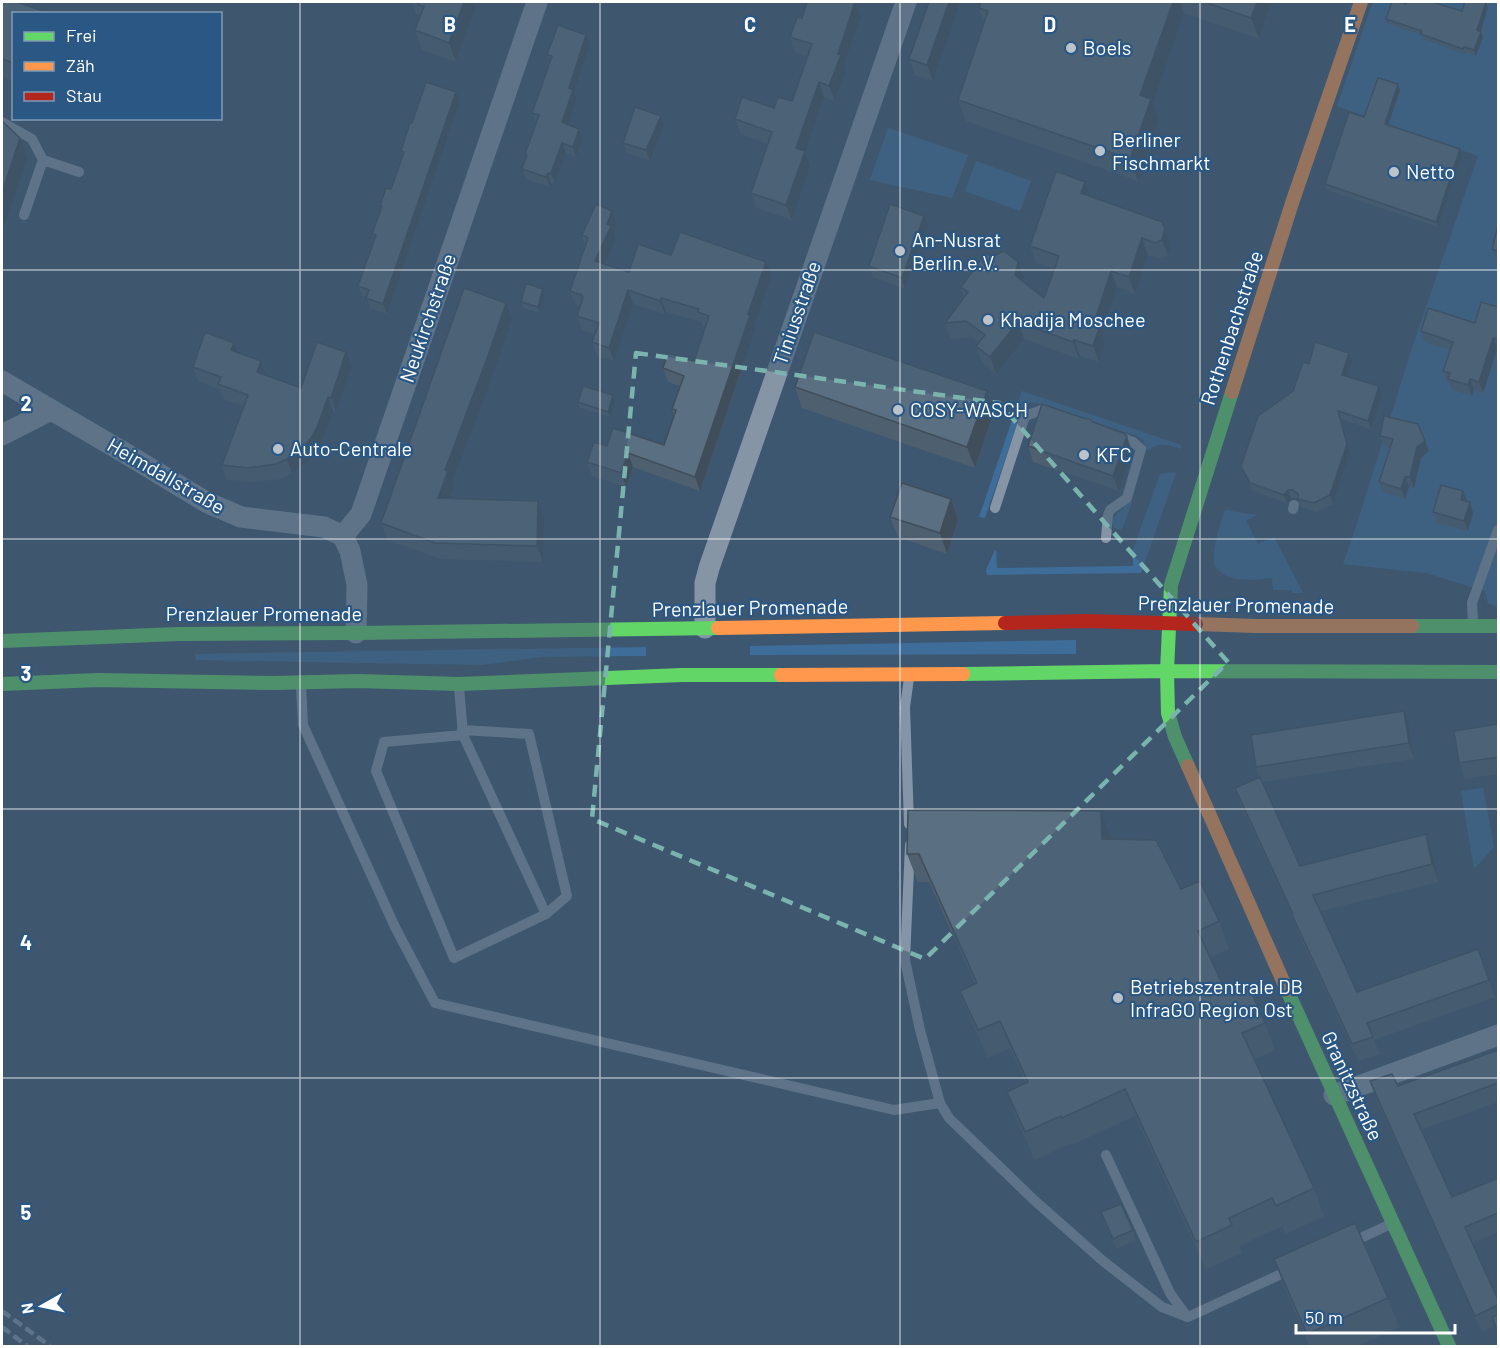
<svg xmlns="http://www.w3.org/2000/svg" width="1500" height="1348" viewBox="0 0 1500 1348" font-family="Barlow,sans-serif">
  <rect width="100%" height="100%" fill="#3e5770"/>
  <path fill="#3f6d9a" d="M1373 2H1498V607L1488 603 1485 591 1426 573 1343 564 1355 530 1413 345 1478 156 1337 106Z
    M888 128 968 155 952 198 870 180Z
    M976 161 1031 181 1020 211 965 191Z
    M1022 391 1181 445V449C1170 445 1158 441 1149 450H1146L1143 439 1137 436 1037 403H1029L1022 410 985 518 979 517Z
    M1172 472 1176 473 1141 573 987 575 986 570 995 550H996L997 568 1133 566V550L1160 474Z
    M1128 501 1132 502 1123 527 1120 530 1114 528 1112 520C1116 513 1125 509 1128 501Z
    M1225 510 1257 515 1246 521 1258 544 1274 537 1303 593H1292V590H1273L1272 578C1261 579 1250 581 1239 579 1231 579 1219 573 1215 566 1210 554 1221 522 1225 510Z
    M1076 640V654L750 655V646Z
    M646 647V656L542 657 481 665 196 660 195 654Z
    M1483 788 1494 847 1474 869 1461 791Z"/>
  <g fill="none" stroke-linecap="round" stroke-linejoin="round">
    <path stroke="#8595a6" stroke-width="10" d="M2 122 32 139 43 160
      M24 215 43 160 79 172
      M995 508 1025 416 1042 410 1052 414
      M1293 509 1294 505
      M1106 538 1108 515 1110 510 1127 498 1141 449 1133 442 1117 436
      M1473 623 1472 603 1498 530
      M301 686 303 725 395 927 435 1003 894 1110 940 1103
      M459 687 463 735 546 914
      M462 730 529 734 567 896 546 914 454 958 376 771 384 742 463 735
      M909 824 905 707 909 678
      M910 845 905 960 920 1030 940 1103 949 1118 1034 1200 1103 1261 1162 1307 1188 1317 1292 1269
      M1106 1155 1170 1293 1187 1317
      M1350 1243 1393 1223"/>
    <path stroke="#8595a6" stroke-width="21" d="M2 381 125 453 206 502 241 517 324 527 343 536
      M2 435 51 410
      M343 536 361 514 537 2
      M343 536 350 551 357 585 356 633
      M705 628V583L709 568 906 2
      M1334 1095 1498 1035"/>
    <path stroke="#63d668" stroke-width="14" d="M1412 626H1498
      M2 641 179 634 356 633 718 628
      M963 674 1167 671 1498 672
      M2 684 98 680 274 683 358 681 459 684 682 675H781
      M1188 766 1175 737 1168 713 1167 671 1171 585 1232 392
      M1287 990 1449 1346"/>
    <path stroke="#ff974d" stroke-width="14" d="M1232 392 1292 203 1361 2
      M1196 624 1256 626H1412
      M718 628 1005 623
      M781 675 963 674
      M1188 766 1287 990"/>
    <path stroke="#b3261e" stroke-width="14" d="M1005 623 1085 621 1196 624"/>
    <path stroke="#8494a5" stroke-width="4.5" stroke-dasharray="10 4.5" stroke-linecap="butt" d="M2 1311 50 1346
      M2 1327 27 1346"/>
  </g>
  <path fill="#4e5f70" d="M2 2 14 14V81L2 77Z
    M412 2H474L476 7 456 62 422 50 415 30 420 15 416 14Z
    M929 2 933 81 915 75 909 59Z
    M981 2H1272L1259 39 1184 13 1153 103 1159 120 1138 181 966 121 958 100 984 23 979 8Z
    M1406 4 1462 11 1488 7 1481 31 1483 37 1476 56 1466 52 1465 54 1423 39 1422 35 1388 24 1386 19Z
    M861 17 844 65 846 70 835 101 824 97 805 152 810 166 792 220 757 208 751 193 768 144 741 134 735 119 774 108 792 101 807 56 795 52 790 37 802 18Z
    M590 45 574 92 577 99 568 124 579 129 583 139 576 157 566 153 555 183H551L550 187 526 179 522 169 527 158 525 154 537 123 532 113 550 62 547 55Z
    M1400 90 1388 125 1460 149 1462 154 1438 227 1327 190 1325 184 1364 117Z
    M460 102 387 314 370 308 367 297 362 296 358 286 375 240 372 234 381 209 380 206 391 189 403 156 401 151 412 123Z
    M664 126 650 161 627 153 623 143Z
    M1090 196 1171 245 1168 256 1161 259 1148 255 1135 294 1117 287 1102 335 1105 344 1099 362 1080 356 1079 359 1024 339 996 374 982 362 976 346 979 342 972 337 951 339 945 323 964 297 961 287 1024 278 1023 282 1044 298 1055 269 1036 263 1030 246Z
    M612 211 617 225 614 234 616 240 605 265 629 272 671 255 766 262 772 276 754 326 755 329 700 491 633 467 626 487 592 476 587 462 607 446 664 445 674 416 672 409 680 386 668 382 663 368 694 361 706 327 703 326 702 322 666 312 665 314 633 304 614 361 597 356 592 342 595 334 582 330 577 316 580 306 576 305 570 291 585 246 582 235Z
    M1498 225V259L1495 258 1492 249Z
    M928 226 905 289 873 277 869 266Z
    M545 294 540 313 523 308 521 302Z
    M1498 307V350L1497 349 1483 393 1474 390 1472 396 1452 390 1449 382 1447 381 1443 371 1450 350 1424 342 1421 331 1475 323Z
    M512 319 495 370 452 483 454 488 450 498 544 518 543 562 441 559 387 540 381 523Z
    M234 343 237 352 261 361 266 376 301 388 352 367 336 412 333 411 322 442 316 453 310 460 292 473 281 479 254 482 227 480 222 465 244 406 223 399 219 389 198 381 193 367Z
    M1349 353 1352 361 1347 376 1382 394 1371 429 1341 419 1350 452 1333 504 1317 512 1301 507 1298 500 1296 498H1291L1287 503 1253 491 1241 466 1293 391 1309 364Z
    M795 387 987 391 994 411 975 468 802 408Z
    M613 395 615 401 610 417 580 408 578 402Z
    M1380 436 1425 441 1429 451 1421 458 1414 488 1409 487 1405 499 1383 492 1379 482 1390 448 1384 447Z
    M1028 446 1132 452 1119 491 1033 462Z
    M951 499 958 520 947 554 898 537 890 517Z
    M1467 501 1470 502 1473 513 1468 531 1437 523 1433 512Z
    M1498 724V774L1465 779 1459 763Z
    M1409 727 1414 759 1262 782 1300 866 1426 834 1432 851 1439 882 1321 911 1357 992 1478 949 1495 997 1374 1040 1380 1054 1358 1061 1298 932 1294 919 1241 805 1235 788 1259 777 1256 767Z
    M1111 839 1181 889 1219 921 1229 949 1210 958 1226 992 1265 1023 1275 1050 1254 1060 1314 1188 1324 1216 1286 1234 1282 1226 1240 1246 1242 1253 1206 1269 1135 1116 1072 1145 1071 1143 1035 1160 1017 1120 1007 1092 1026 1083 1010 1048 988 1058 970 1018 960 991 975 984 929 882H918L907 854Z
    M1498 1050V1102L1421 1130 1452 1197 1498 1178V1232L1473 1243 1498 1300V1336L1495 1326 1482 1332 1376 1098 1370 1081 1398 1086Z
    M1101 1212 1133 1230 1136 1240 1116 1249Z
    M1274 1259 1388 1298 1399 1327 1356 1347H1310L1285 1289Z"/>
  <path fill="#404e5b" d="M464 2H474L476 7 456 62 449 43Z
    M855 2 861 17 844 65 846 70 835 101 829 86 838 54Z
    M949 2H960L933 81 927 65Z
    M1173 2H1180L1184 13 1153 103 1159 120 1138 181 1130 159 1140 95Z
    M1257 2H1272L1259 39 1251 18Z
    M1486 2 1488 7 1479 36 1477 30Z
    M1481 32 1483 37 1476 56 1474 50Z
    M586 35 590 45 574 92 577 99 566 132 562 122 569 88Z
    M819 82 824 97 805 152 810 166 792 220 786 205 796 148Z
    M1398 84 1400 90 1387 129 1385 124Z
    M456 92 460 102 387 314 383 304Z
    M661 116 664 126 650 161 646 150Z
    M579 129 583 139 576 157 573 147Z
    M20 138 27 159 4 227 2 219V192Z
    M562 143 566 153 555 183 551 173Z
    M1460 149 1462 154 1438 227 1436 222Z
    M547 174 551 183 550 187 546 177Z
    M1085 182 1091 198 1081 193Z
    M612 211 617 225 614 234 616 240 600 275 595 261Z
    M924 216 928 226 905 289 902 278Z
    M1165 229 1171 245 1168 256 1162 240Z
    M1142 238 1148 255 1135 294 1129 277Z
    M766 262 772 276 754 326 755 329 700 491 695 477 748 314Z
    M1018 262 1024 278 1021 292 1015 275Z
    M1111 271 1117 287 1102 335 1105 344 1099 362 1093 346V326Z
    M543 289 545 294 540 313 538 307Z
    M628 290 633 304 614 361 609 348Z
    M661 298 666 312 665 314 660 301Z
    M506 303 512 319 495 370 452 483 454 488 444 514 438 498 445 470Z
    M1018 322 1024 339 996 374 990 357Z
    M1493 338 1497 349 1483 393 1479 382Z
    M1074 340 1080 356 1079 359 1073 342Z
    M234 343 239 357 231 350Z
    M346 352 352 367 336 412 331 398Z
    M1349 353 1352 361 1345 383 1342 375Z
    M261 361 266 375 262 387 257 372Z
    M1470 379 1474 390 1472 396 1468 385Z
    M1379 386 1382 394 1371 429 1368 421Z
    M987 391 994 411 975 468 967 447Z
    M613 395 615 401 610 417 608 412Z
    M328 397 333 411 322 442 316 453 310 460 292 473 287 459Z
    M1338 411 1350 452 1333 504 1330 495Z
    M1127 436 1132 452 1119 491 1113 476Z
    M1425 441 1429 451 1421 458 1414 488 1410 477 1417 447Z
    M628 453 633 467 626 487 621 473Z
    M1405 477 1409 487 1405 499 1401 489Z
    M1288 490 1291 498 1287 503 1284 495Z
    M1463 491 1467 501 1461 500Z
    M951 499 958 520 947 554 940 533Z
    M538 501 544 518 543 562 537 546Z
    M1470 502 1473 513 1468 531 1464 521Z
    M1404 711 1409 727 1414 759 1409 743Z
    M1101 811 1111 838 1112 867 1102 839Z
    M1426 834 1432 851 1439 882 1432 864Z"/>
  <path fill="#5b6f82" stroke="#404e5b" stroke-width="1.5" d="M2 2H16L50 13 14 14V63L2 59Z
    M419 2H464L449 43 415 30 424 6 418 5Z
    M807 2H855L838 54 841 55 829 86 819 82 796 148 805 151 786 205 751 193 772 132 735 119 742 97 774 108 778 97 792 101 812 44 790 37 797 17 802 18Z
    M929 2H949L927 65 909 59Z
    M981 2H1173L1140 95 1151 99 1130 159 958 100 988 11 979 8Z
    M1204 2H1257L1251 18Z
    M1392 2H1398L1406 4 1407 2H1432L1462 11 1465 2H1486L1477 30 1481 32 1474 50 1464 47 1463 49 1421 34 1422 31 1386 19Z
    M558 25 586 35 569 88 573 90 562 122 579 129 573 147 562 143 551 173 547 174 546 177 522 169 527 155 525 154 539 115 532 113 552 56 547 55Z
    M1378 78 1398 84 1385 124 1460 149 1436 222 1325 184 1349 112 1364 117Z
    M426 82 456 92 383 304 366 298 369 290 358 286 376 235 372 234 382 206H380L386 188 391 189 404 152 401 151 410 123H412Z
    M635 107 661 116 646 150 623 143Z
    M2 121 20 138 2 192Z
    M1056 171 1085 182 1081 193 1162 222 1165 229 1162 240 1155 243 1142 238 1129 277 1111 271 1093 326 1099 328 1093 346 1074 340 1073 342 1018 322 990 357 976 346 985 335 966 321 945 323 968 292 961 287 986 253 992 257 1004 251 1018 262 1015 275 1044 298 1059 256 1030 246Z
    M596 204 612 211 607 224 611 226 595 261 629 272 638 244 671 255 680 232 766 262 748 314 750 315 695 477 628 453 621 473 587 462 594 442 607 446 613 428 664 445 676 410 672 409 684 376 663 368 668 353 694 361 709 316 698 312 699 309 661 298 660 301 628 290 609 348 592 342 599 323 577 316 583 297 582 296V295L570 291 588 238 582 235Z
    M890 204 924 216 902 278 869 266Z
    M1498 225V251L1492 249Z
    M526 283 543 289 538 307 521 302Z
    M464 288 506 303 489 353 445 470 448 471 438 498 538 501 537 546 435 543 381 523Z
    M1481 302 1498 307V340L1493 338 1479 382 1470 379 1468 385 1448 379 1450 373 1443 371 1453 342 1421 331 1428 308 1475 323Z
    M205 332 234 343 231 350 261 361 257 372 301 388 317 342 346 352 331 398 328 397 317 427 311 438 305 445 287 459 276 464 248 468 222 465 248 395 218 384 221 377 193 367Z
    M814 332 987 391 967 447 795 387Z
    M1315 342 1349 353 1342 375 1379 386 1368 421 1338 411 1347 444 1330 495 1314 503 1298 499V494L1293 490H1288L1284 495 1250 483 1241 466 1258 416 1293 391 1303 362 1309 364Z
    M583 386 613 395 608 412 578 402Z
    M1042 404 1083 418 1089 419 1093 422 1123 433 1127 436 1113 476 1028 446Z
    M1384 416 1418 424 1425 441 1417 447 1410 477H1405L1401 489 1379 482 1393 439 1380 436Z
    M902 483 951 499 940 533 890 517Z
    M1441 485 1463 491 1461 500 1470 502 1464 521 1433 512Z
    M1404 711 1409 743 1256 767 1251 735Z
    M1498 724V757L1459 763 1454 731Z
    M1260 777 1300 866 1426 834 1432 864 1313 895 1357 992 1478 949 1489 980 1367 1023 1373 1037 1352 1044 1292 915 1293 914 1235 788Z
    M908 810 1101 811 1102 839 1156 840 1181 889 1200 881 1219 921 1198 931 1226 992 1247 982 1265 1023 1242 1033 1314 1188 1276 1206 1272 1198 1229 1218 1232 1225 1196 1242 1125 1089 1062 1118 1061 1116 1025 1132 1007 1092 1028 1082 1000 1021 978 1030 960 991 977 983 919 854H907Z
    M1498 1050V1083L1414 1114 1452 1197 1498 1178V1213L1465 1227 1498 1300V1305L1475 1316 1370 1081 1392 1074 1398 1086Z
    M1121 1204 1133 1230 1113 1239 1101 1212Z
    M1355 1223 1388 1298 1307 1334 1274 1259Z
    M1498 1314V1332L1492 1318Z"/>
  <path d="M0 0H1500V1348H0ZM636 353 999 403 1228 662 925 959 592 819Z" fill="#3e5770" fill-opacity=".55" fill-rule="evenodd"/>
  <path fill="none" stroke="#7bb4af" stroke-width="4.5" stroke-dasharray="12 8" stroke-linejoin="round" d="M636 353 999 403 1228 662 925 959 592 819Z"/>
  <path fill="none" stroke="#fff" stroke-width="1.5" stroke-opacity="0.55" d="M300 2V1346M600 2V1346M900 2V1346M1200 2V1346M2 270H1498M2 539H1498M2 809H1498M2 1078H1498"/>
  <g fill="#bbc4cd" stroke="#2a5784" stroke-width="2">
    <circle cx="1071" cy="48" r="6"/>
    <circle cx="1100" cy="151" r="6"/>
    <circle cx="1394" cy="172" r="6"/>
    <circle cx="900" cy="251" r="6"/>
    <circle cx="988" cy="320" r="6"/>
    <circle cx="898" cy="410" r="6"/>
    <circle cx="278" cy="449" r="6"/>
    <circle cx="1084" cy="455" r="6"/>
    <circle cx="1118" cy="998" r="6"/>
  </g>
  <g text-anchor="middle" stroke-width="4.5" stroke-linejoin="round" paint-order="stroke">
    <g font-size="20" fill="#fff" stroke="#2a5784" text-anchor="start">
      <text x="1083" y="55">Boels</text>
      <text x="1112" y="147">Berliner<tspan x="1112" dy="23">Fischmarkt</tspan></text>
      <text x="1406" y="179">Netto</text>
      <text x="912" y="247">An-Nusrat<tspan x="912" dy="23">Berlin e.V.</tspan></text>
      <text x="1000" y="327">Khadija Moschee</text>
      <text x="910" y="417">COSY-WASCH</text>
      <text x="290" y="456">Auto-Centrale</text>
      <text x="1096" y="462">KFC</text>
      <text x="1130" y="994">Betriebszentrale DB<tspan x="1130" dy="23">InfraGO Region Ost</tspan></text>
    </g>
    <g font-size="20" fill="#fff" stroke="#2a5784">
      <text transform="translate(797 313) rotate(-71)" y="7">Tiniusstraße</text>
      <text transform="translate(428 318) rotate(-71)" y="7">Neukirchstraße</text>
      <text transform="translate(1232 328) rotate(-72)" y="7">Rothenbachstraße</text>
      <text transform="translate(166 476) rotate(30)" y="7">Heimdallstraße</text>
      <text transform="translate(1236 605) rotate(1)" y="7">Prenzlauer Promenade</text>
      <text transform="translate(750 608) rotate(-1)" y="7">Prenzlauer Promenade</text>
      <text x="264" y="621">Prenzlauer Promenade</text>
      <text transform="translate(1352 1086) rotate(65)" y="7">Granitzstraße</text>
    </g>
  </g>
  <g font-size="20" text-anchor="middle" font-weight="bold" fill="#fff" stroke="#2a5784" stroke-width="4.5" stroke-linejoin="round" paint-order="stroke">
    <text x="450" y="32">B</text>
    <text x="750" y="32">C</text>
    <text x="1050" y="32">D</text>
    <text x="1350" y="32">E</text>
    <text x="26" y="411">2</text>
    <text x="26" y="681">3</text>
    <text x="26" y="950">4</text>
    <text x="26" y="1220">5</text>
  </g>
  <rect width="1500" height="1348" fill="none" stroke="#ffffff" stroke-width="6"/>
  <rect x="12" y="12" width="210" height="108" fill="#2a5784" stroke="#7f9ab5" stroke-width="1.5"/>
  <rect x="24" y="32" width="30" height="9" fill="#63d668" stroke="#7f9ab5" stroke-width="1.5"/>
  <text x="66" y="42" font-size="18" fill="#ffffff">Frei</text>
  <rect x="24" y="62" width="30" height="9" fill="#ff974d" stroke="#7f9ab5" stroke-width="1.5"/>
  <text x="66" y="72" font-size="18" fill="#ffffff">Zäh</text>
  <rect x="24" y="92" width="30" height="9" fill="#b3261e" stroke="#7f9ab5" stroke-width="1.5"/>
  <text x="66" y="102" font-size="18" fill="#ffffff">Stau</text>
  <g transform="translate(42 1306) rotate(261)" stroke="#2a5784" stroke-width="4.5" paint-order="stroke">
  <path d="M0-4.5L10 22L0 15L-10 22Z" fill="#ffffff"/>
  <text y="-9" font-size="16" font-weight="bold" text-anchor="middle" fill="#ffffff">N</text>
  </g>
  <path d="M1296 1324v9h159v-9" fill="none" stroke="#ffffff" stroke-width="3"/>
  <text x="1305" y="1324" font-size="18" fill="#ffffff" stroke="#2a5784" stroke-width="4.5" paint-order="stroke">50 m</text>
</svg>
